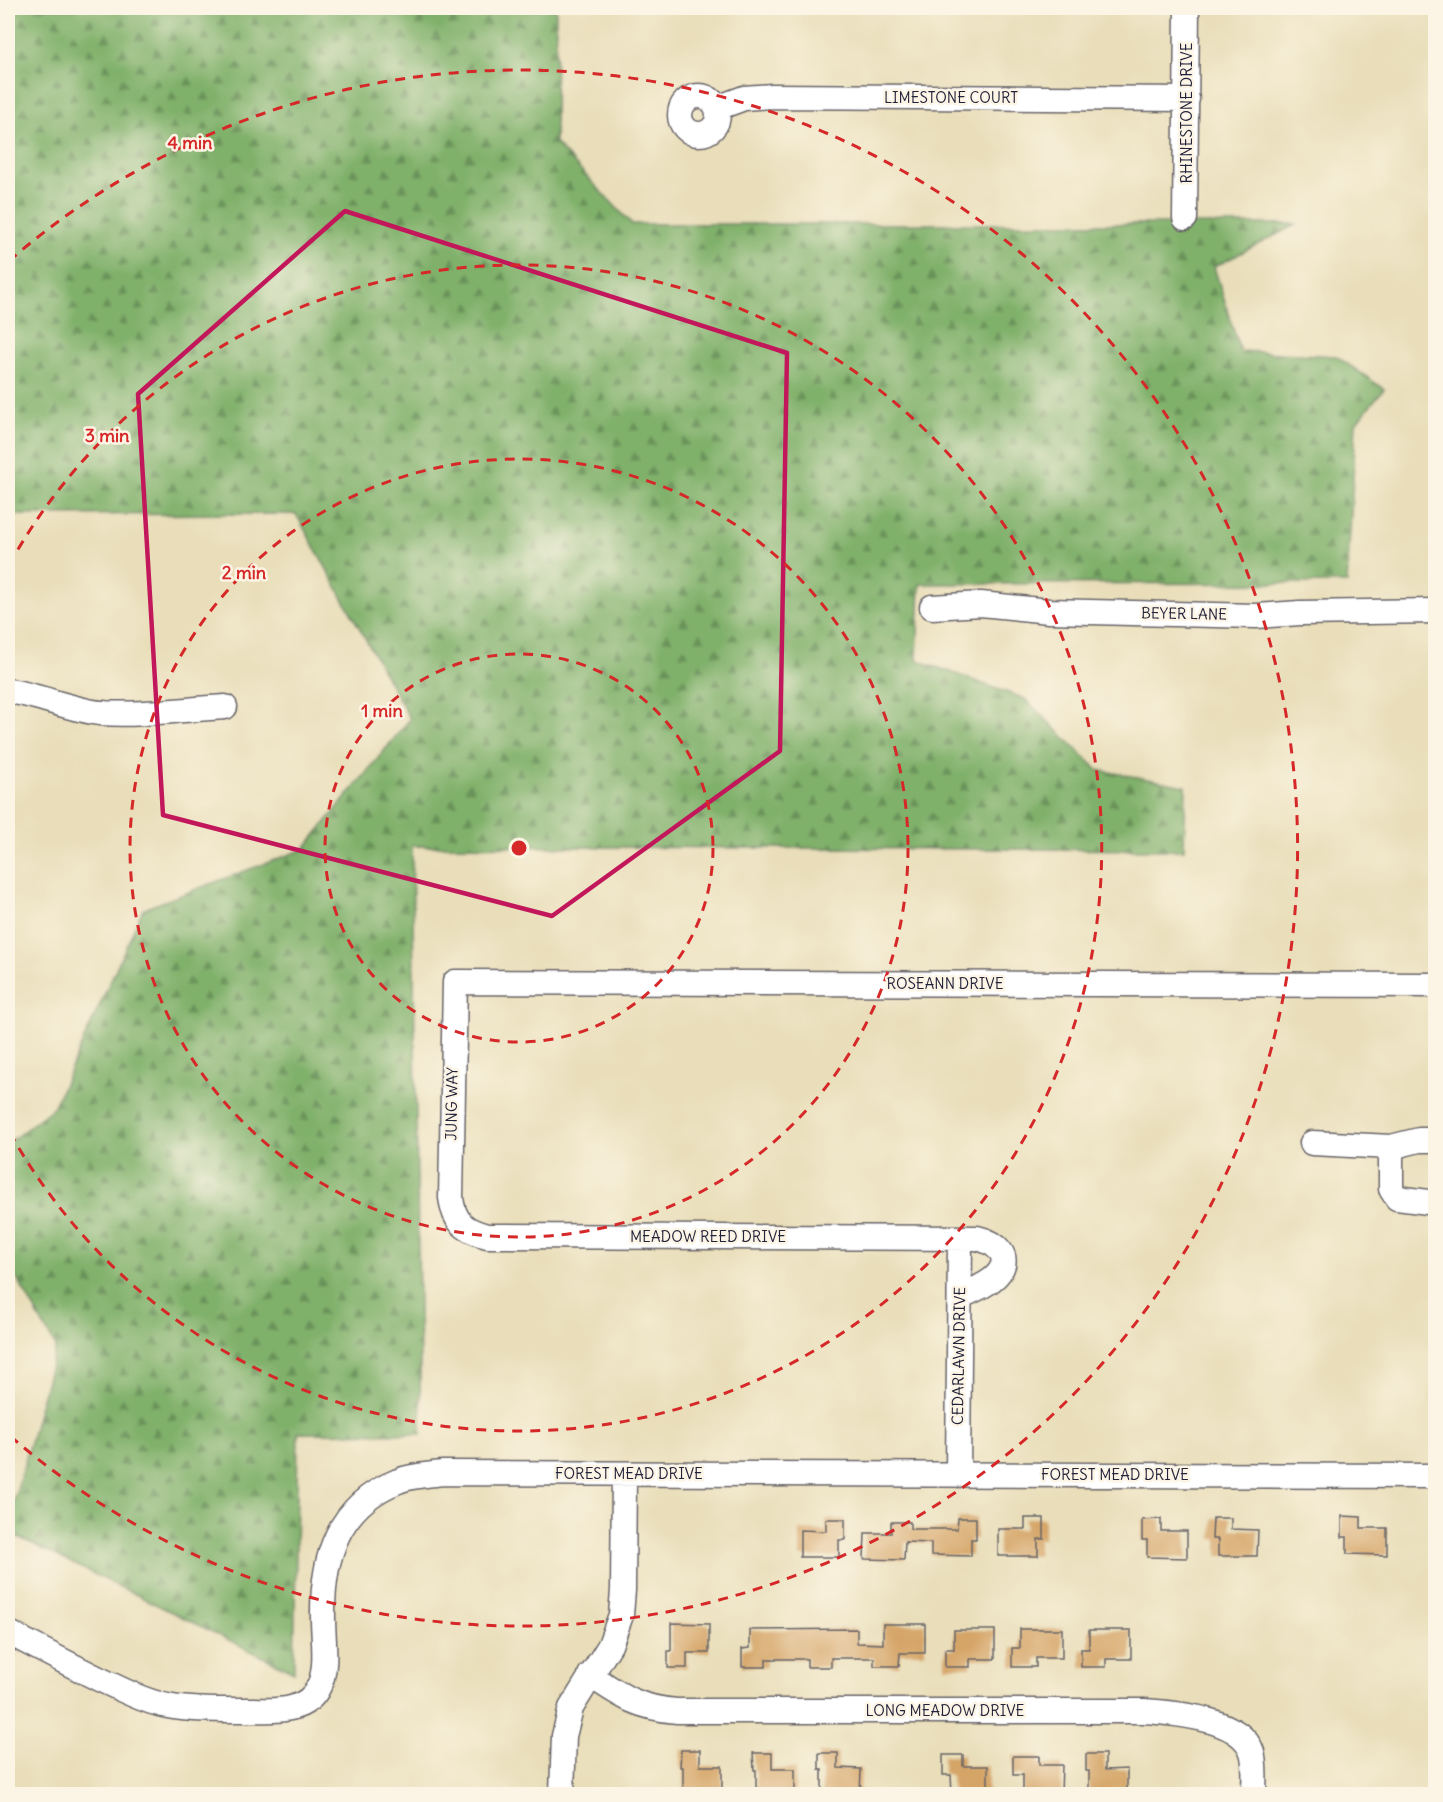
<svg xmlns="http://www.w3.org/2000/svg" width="1443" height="1802" viewBox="0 0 1443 1802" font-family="Delius,sans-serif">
  <defs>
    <pattern id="forest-firs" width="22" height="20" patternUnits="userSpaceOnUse" patternTransform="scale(1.5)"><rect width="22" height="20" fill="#80b16b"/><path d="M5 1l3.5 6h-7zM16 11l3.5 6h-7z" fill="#689059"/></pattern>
  </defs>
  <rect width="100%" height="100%" fill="#fcf5e5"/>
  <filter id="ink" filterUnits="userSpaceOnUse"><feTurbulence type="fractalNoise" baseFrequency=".0167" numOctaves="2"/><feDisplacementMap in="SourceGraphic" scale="12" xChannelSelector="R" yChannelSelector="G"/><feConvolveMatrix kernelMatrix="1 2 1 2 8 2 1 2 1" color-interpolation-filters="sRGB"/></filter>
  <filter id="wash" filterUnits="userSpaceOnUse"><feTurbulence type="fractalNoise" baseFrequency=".008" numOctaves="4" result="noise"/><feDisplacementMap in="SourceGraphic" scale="24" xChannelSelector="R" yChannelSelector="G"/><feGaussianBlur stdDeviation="1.35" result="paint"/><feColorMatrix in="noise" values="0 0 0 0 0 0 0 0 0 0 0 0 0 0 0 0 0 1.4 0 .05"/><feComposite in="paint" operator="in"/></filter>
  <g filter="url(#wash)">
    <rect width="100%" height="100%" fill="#e9deb9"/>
    <path fill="url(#forest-firs)" stroke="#516a53" stroke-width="1.5" d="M8 8H556L555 143 632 224H1297L1214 267 1240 351 1336 356 1384 389 1356 423 1347 583 920 584 917 660 1025 699 1098 770 1186 786 1184 850 412 846 421 1434 298 1433 294 1672 8 1532V1523L56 1347 8 1263V1143L53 1108 143 909 304 849 410 719 296 514 8 515Z"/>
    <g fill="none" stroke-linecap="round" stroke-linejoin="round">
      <path stroke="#59c6d0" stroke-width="4.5" d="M8 1787 21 1794"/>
    </g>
    <g id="blocks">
      <path fill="#d5a568" d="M1342 1516 1361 1517V1528H1387V1555L1347 1554V1537H1342Z
        M958 1518H976V1539H971V1556L931 1555V1543L905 1542 904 1560 864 1559 865 1533H891V1522H910V1529H957Z
        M1025 1518H1044V1539H1038V1556H998V1529H1025Z
        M1213 1518H1231V1529L1258 1530 1257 1556H1218V1539H1212Z
        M826 1519H845V1540H839V1557H800V1530L826 1531Z
        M1161 1519V1531H1187V1558L1147 1557V1540H1142V1520Z
        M671 1623 709 1624V1653H687V1668H668V1651H671Z
        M883 1624H925V1653H900L899 1666H874V1658H831V1667H807V1659H766V1667H742V1649L750 1648V1630L857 1629V1643L883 1644Z
        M1020 1629H1062V1658H1036V1667H1012V1648H1020Z
        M954 1630H995V1659H970V1667H945V1649H954Z
        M1089 1630H1131V1659H1106V1667H1081V1649H1089Z
        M681 1750H700V1766H722V1794H683V1767H680Z
        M753 1753H772V1769H795V1794H756V1770H754Z
        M819 1753H838V1768L861 1769 860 1794H822V1770H819Z
        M1086 1754H1105V1770L1127 1769V1794H1089V1771H1086Z
        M943 1755H963V1766H988V1794H952L951 1775H943Z
        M1013 1756H1039V1765H1062L1061 1794H1023V1775H1013Z"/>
    </g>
  </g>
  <g filter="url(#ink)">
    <use href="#blocks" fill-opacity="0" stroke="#686467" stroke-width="1.5"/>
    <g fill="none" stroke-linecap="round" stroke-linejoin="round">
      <defs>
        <path id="minor" d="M680 115a19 19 0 1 1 38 0a19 19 0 1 1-38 0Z
          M717 108 744 98 772 96 1187 99
          M1185 218 1187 8
          M932 607 981 604 1049 611 1256 616 1300 613 1436 611
          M8 691C39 695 71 710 101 713 139 716 187 709 225 707
          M1436 1140H1419L1391 1147V1189L1397 1198 1436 1203
          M1312 1143 1391 1147
          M960 1297C971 1291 988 1285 997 1275 1014 1256 995 1242 977 1238L487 1236C464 1230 454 1222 451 1198L455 982 1436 985
          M958 1475 960 1238
          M8 1632C37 1648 67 1663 97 1678 121 1689 146 1703 173 1707 200 1711 228 1710 255 1710 279 1711 308 1711 319 1686 328 1667 323 1639 323 1618 322 1558 337 1505 398 1481 412 1475 428 1475 443 1473L1436 1476
          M590 1675C621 1696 638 1708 677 1711H1144C1175 1713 1241 1718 1252 1752 1256 1765 1254 1781 1254 1794
          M562 1794 564 1736 571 1708 610 1645 621 1615 623 1590 624 1474"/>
      </defs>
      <use href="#minor" stroke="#686467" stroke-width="27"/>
      <use href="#minor" stroke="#fff" stroke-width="24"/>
    </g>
  </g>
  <path fill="none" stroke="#c2185b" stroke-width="4.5" stroke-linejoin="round" d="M345 211 787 353 780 751 552 916 163 815 138 394Z"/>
  <g fill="none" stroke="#d62828" stroke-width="3" stroke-dasharray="10 8">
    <circle cx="519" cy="848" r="194"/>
    <circle cx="519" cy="848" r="389"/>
    <path d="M9 565A583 583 0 1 1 9 1131"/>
    <path d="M9 261A778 778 0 1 1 9 1435"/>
  </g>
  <g text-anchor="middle" stroke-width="5" stroke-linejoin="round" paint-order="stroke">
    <g font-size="15" fill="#22223b" stroke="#fcf5e5">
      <text x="951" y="103">LIMESTONE COURT</text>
      <text transform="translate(1187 113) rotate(-90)" y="5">RHINESTONE DRIVE</text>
      <text transform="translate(1184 614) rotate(1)" y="5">BEYER LANE</text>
      <text x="945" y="989">ROSEANN DRIVE</text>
      <text transform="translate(452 1104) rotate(-89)" y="5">JUNG WAY</text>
      <text x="708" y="1242">MEADOW REED DRIVE</text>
      <text transform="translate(959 1356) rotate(-89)" y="5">CEDARLAWN DRIVE</text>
      <text x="629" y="1479">FOREST MEAD DRIVE</text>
      <text x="1115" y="1480">FOREST MEAD DRIVE</text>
      <text x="945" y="1716">LONG MEADOW DRIVE</text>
    </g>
  </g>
  <circle cx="519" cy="848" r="9" fill="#d62828" stroke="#fcf5e5" stroke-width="3"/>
  <g font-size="18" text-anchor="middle" font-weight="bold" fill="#d62828" stroke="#fcf5e5" stroke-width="5" stroke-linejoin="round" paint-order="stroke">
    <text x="190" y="149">4 min</text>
    <text x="107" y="442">3 min</text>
    <text x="244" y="579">2 min</text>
    <text x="382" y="717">1 min</text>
  </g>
  <rect width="1443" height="1802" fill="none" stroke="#fcf5e5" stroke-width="30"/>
</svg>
